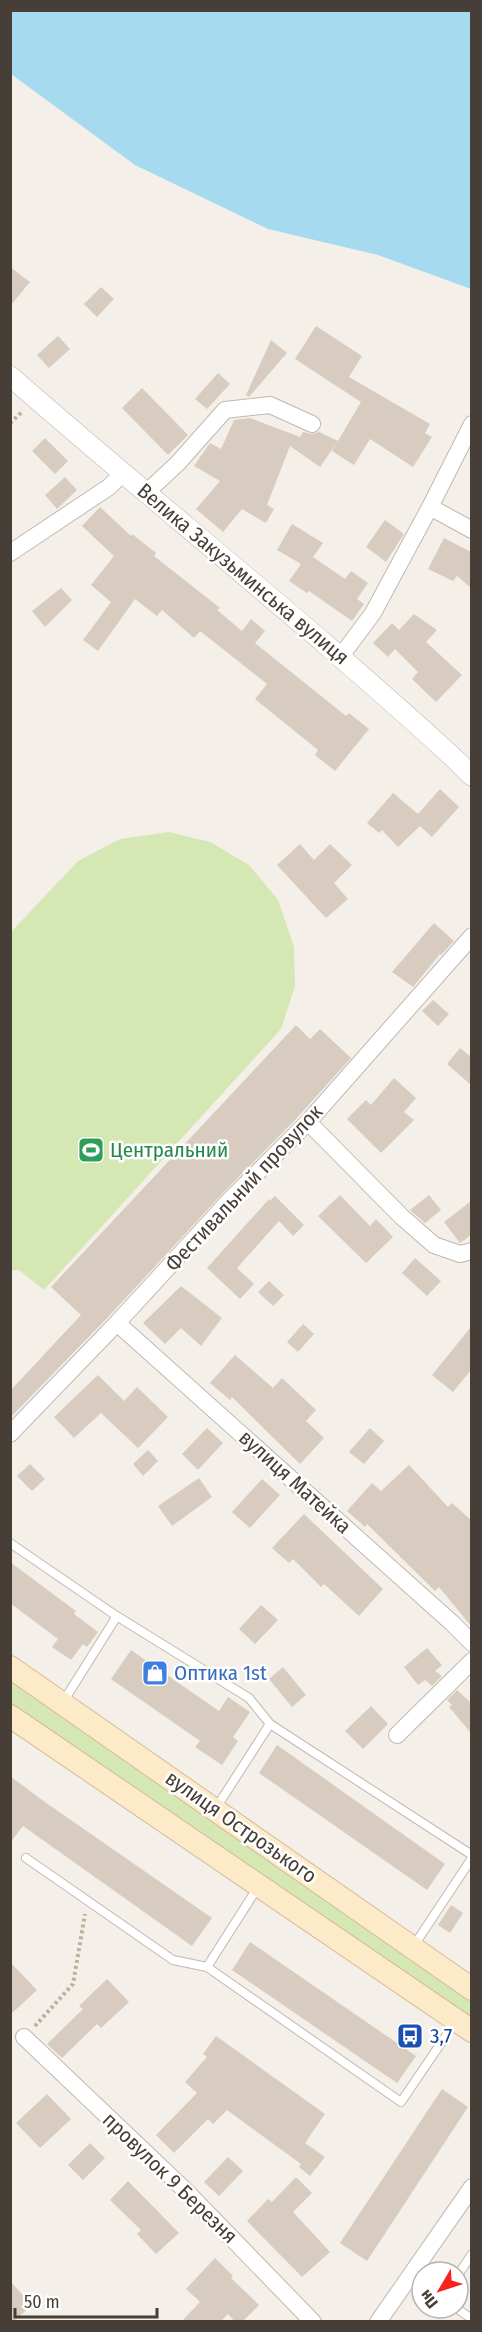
<svg xmlns="http://www.w3.org/2000/svg" width="482" height="2332" viewBox="0 0 482 2332" font-family="'Fira Sans Condensed',sans-serif">
  <rect width="100%" height="100%" fill="#f4efe8"/>
  <path fill="#d5e7b2" d="M169 832 210 842 249 865 278 900 294 947 295 986 281 1029 44 1290 19 1270H11V932L78 861 120 839Z
    M10 1679 471 1998V2022L11 1706Z"/>
  <path fill="#a6daef" d="M11 10 471 11V289L378 255 268 229 135 165 11 74Z"/>
  <path fill="#d8ccc1" d="M10 267 30 282 10 306Z
    M101 287 114 299 97 317 84 304Z
    M316 326 362 356 349 377 430 424 425 433 432 437 413 467 370 439 354 465 332 451 361 402 295 359Z
    M58 336 70 349 49 368 37 355Z
    M271 340 287 353 249 397 246 395Z
    M218 373 230 384 207 409 195 399Z
    M142 388 188 435 168 455 122 408Z
    M250 418 300 437 303 432 312 434 319 432 338 441 320 467 290 446 267 505 274 509 266 523 242 509 223 532 196 509 220 481 194 466 210 443 221 449 234 420Z
    M45 438 68 461 55 474 32 451Z
    M65 477 77 490 57 509 45 495Z
    M100 507 131 536 132 534 156 553 154 556 220 608 217 610 242 631 251 619 265 631 255 643 346 716 349 713 369 729 335 771 315 755 318 750 255 699 267 684 200 631 194 638 162 610 157 616 135 599 98 651 83 640 111 602 91 585 114 556 82 526Z
    M385 520 404 534 386 562 366 547Z
    M292 524 323 543 313 557 345 579 351 571 368 583 357 599 364 604 352 621 309 591 307 593 289 581 301 564 277 550Z
    M444 538 471 552V588L457 576 453 581 428 569Z
    M61 588 72 600 45 627 32 611Z
    M414 614 437 630 426 642 462 675 436 702 412 679 418 672 395 649 388 657 373 643 392 623 399 630Z
    M440 789 459 807 432 837 420 826 398 847 382 830 379 833 367 823 393 793 418 814Z
    M300 844 314 860 330 844 352 865 334 883 348 899 326 918 277 865Z
    M434 923 454 941 441 955 440 954 413 987 392 972Z
    M433 1000 449 1014 438 1026 422 1011Z
    M296 1025 310 1039 320 1029 351 1058 294 1121 222 1194 109 1316 10 1418V1391L81 1315 51 1287Z
    M460 1048 471 1057V1085L447 1064Z
    M394 1078 416 1098 404 1112 414 1120 381 1153 347 1119 366 1100 371 1105Z
    M340 1195 370 1226 376 1219 393 1237 366 1263 318 1216Z
    M429 1195 441 1210 425 1223 410 1210Z
    M275 1196 304 1225 293 1236 279 1221 237 1268 254 1284 240 1299 207 1268 269 1199 270 1201Z
    M471 1201V1235L460 1243 444 1222Z
    M415 1258 441 1281 427 1296 402 1273Z
    M269 1281 284 1295 273 1306 258 1292Z
    M181 1286 222 1318 201 1346 181 1328 165 1344 143 1323Z
    M303 1324 314 1334 298 1352 287 1342Z
    M471 1327V1370L453 1392 432 1375Z
    M235 1355 273 1388 282 1378 316 1410 306 1421 324 1438 300 1464 232 1397 230 1400 210 1383Z
    M98 1375 124 1401 137 1387 168 1417 138 1448 101 1413 74 1438 54 1417Z
    M207 1428 223 1443 198 1470 182 1454Z
    M370 1428 384 1441 364 1464 349 1452Z
    M148 1450 158 1461 143 1476 133 1464Z
    M30 1464 45 1479 32 1491 17 1476Z
    M409 1465 448 1507 452 1503 471 1520V1626L439 1587 435 1591 367 1524 365 1527 347 1511 372 1483 381 1491Z
    M199 1478 212 1497 172 1526 158 1506Z
    M262 1479 280 1495 250 1528 232 1512Z
    M304 1514 383 1589 359 1616 324 1584 321 1587 293 1559 289 1563 272 1548Z
    M10 1562 76 1611 74 1614 98 1632 87 1647 83 1644 71 1660 52 1647 58 1639 10 1603Z
    M261 1605 278 1620 255 1644 239 1629Z
    M427 1648 442 1665 435 1671 442 1676 432 1686 425 1680 418 1685 404 1667Z
    M131 1650 219 1711 228 1697 250 1712 233 1737 238 1741 222 1765 195 1747 200 1741 111 1679Z
    M283 1667 306 1695 292 1707 269 1679Z
    M457 1690 471 1703V1733L449 1707 452 1705 447 1700Z
    M371 1706 388 1724 363 1749 345 1731Z
    M277 1745 445 1864 427 1890 259 1773Z
    M10 1776 42 1800 212 1918 192 1946 23 1826 10 1843Z
    M451 1905 463 1913 450 1933 438 1925Z
    M250 1942 416 2056 397 2083 232 1970Z
    M10 1962 37 1990 10 2015Z
    M107 1979 129 2002 101 2028 97 2024 62 2058 47 2044 83 2009 79 2006Z
    M216 2036 325 2114 305 2143 325 2157 310 2176 299 2167 301 2164 227 2110 213 2124 208 2119 174 2153 156 2135 197 2093 185 2082 207 2057 203 2054Z
    M442 2089 468 2107 367 2261 340 2243Z
    M47 2094 71 2119 40 2148 16 2123Z
    M90 2143 105 2158 83 2180 68 2165Z
    M228 2157 243 2171 219 2196 204 2182Z
    M296 2177 312 2193 293 2212 330 2252 302 2277 247 2221 268 2199 272 2202Z
    M128 2181 179 2233 156 2254 137 2234 141 2230 110 2200Z
    M215 2258 233 2276 231 2278 259 2305 242 2322H235L228 2314 220 2322H181L200 2302 186 2289Z
    M10 2281 32 2305 13 2322H10Z"/>
  <g fill="none" stroke-linecap="round" stroke-linejoin="round">
    <defs>
      <path id="service" d="M10 1543 115 1615 249 1698 270 1724 472 1855
        M63 1702 117 1616
        M216 1808 270 1724
        M26 1858 173 1960 207 1967 401 2102 456 2021
        M413 1947 472 1858
        M207 1967 258 1887
        M458 2275 472 2254
        M456 2308 472 2319"/>
      <path id="minor" d="M147 492 178 463 225 410 270 405 312 424
        M430 507 472 530
        M10 553 109 487 123 473
        M341 656 373 613 430 507 472 424
        M308 1122 402 1217 434 1245 460 1254 472 1251
        M117 1323 452 1623 472 1643
        M10 1434 117 1323 229 1201 308 1122 472 936
        M397 1735 472 1661
        M24 2037 187 2192 313 2322
        M378 2322 472 2187"/>
      <path id="tertiary" d="M10 376C158 506 313 628 457 761L472 776"/>
      <path id="secondary" d="M10 1667 472 1989
        M10 1716 472 2031"/>
    </defs>
    <use href="#service" stroke="#c2b8ae" stroke-width="10"/>
    <use href="#minor" stroke="#c2b8ae" stroke-width="18"/>
    <use href="#tertiary" stroke="#c2b8ae" stroke-width="21"/>
    <use href="#secondary" stroke="#d3bc99" stroke-width="24"/>
    <path stroke="#c0af9c" stroke-width="4" stroke-dasharray="3 3" stroke-linecap="butt" d="M10 423 23 411
      M35 2026 73 1984 85 1914"/>
    <use href="#service" stroke="#fff" stroke-width="8"/>
    <use href="#minor" stroke="#fff" stroke-width="16"/>
    <use href="#tertiary" stroke="#fff" stroke-width="20"/>
    <use href="#secondary" stroke="#fdeac8" stroke-width="22"/>
  </g>
  <defs>
    <symbol id="stadium-square" viewBox="-11 -11 22 22"><rect x="-9" y="-9" width="18" height="18" rx="4" fill="#2e9e5b" stroke="#fff"/><path d="M0-5a6.5 5 0 1 0 0 10a6.5 5 0 1 0 0-10ZM-3.5-1.8h7v3.6h-7Z" fill="#fff"/></symbol>
    <symbol id="shop-square" viewBox="-11 -11 22 22"><rect x="-9" y="-9" width="18" height="18" rx="4" fill="#3f7fe0" stroke="#fff"/><path d="M-5-2.5h2.3a2.7 3.5 0 0 1 5.4 0H5L5.5 6h-11ZM-1.5-2.5h3a1.5 2.3 0 0 0-3 0Z" fill="#fff"/></symbol>
    <symbol id="bus-square" viewBox="-11 -11 22 22"><rect x="-9" y="-9" width="18" height="18" rx="4" fill="#1a4fb4" stroke="#fff"/><path d="M-5-6H5V4H4V6H2V4H-2V6H-4V4H-5ZM-3.5-4V0h7V-4ZM-3.5 1.2v1.5H-2V1.2ZM2 1.2v1.5H3.5V1.2Z" fill="#fff"/></symbol>
  </defs>
  <g fill-rule="evenodd">
    <use href="#stadium-square" x="76" y="1135" width="30" height="30"/>
    <use href="#shop-square" x="140" y="1658" width="30" height="30"/>
    <use href="#bus-square" x="395" y="2021" width="30" height="30"/>
  </g>
  <g text-anchor="middle" stroke-width="5" stroke-linejoin="round" paint-order="stroke">
    <g font-size="21" fill="#473f37" stroke="#fff">
      <text transform="translate(243 574) rotate(40)" y="7">Велика Закузьминська вулиця</text>
      <text transform="translate(244 1188) rotate(-47)" y="7">Фестивальний провулок</text>
      <text transform="translate(295 1482) rotate(42)" y="7">вулиця Матейка</text>
      <text transform="translate(241 1827) rotate(35)" y="7">вулиця Острозького</text>
      <text transform="translate(170 2178) rotate(44)" y="7">провулок 9 Березня</text>
    </g>
    <g font-size="21" fill="#27864d" stroke="#fff" text-anchor="start">
      <text x="110" y="1157">Центральний</text>
    </g>
    <g font-size="21" fill="#366cbe" stroke="#fff" text-anchor="start">
      <text x="174" y="1680">Оптика 1st</text>
    </g>
    <g font-size="21" fill="#164399" stroke="#fff" text-anchor="start">
      <text x="430" y="2043">3,7</text>
    </g>
  </g>
  <rect width="482" height="2332" fill="none" stroke="#473f37" stroke-width="24"/>
  <g transform="translate(440 2290) rotate(231)"><circle r="28" fill="#ffffff" stroke="#b5b2af" stroke-width="1.5"/>
  <path d="M0-4.5L10 22L0 15L-10 22Z" fill="#f5251d"/>
  <text y="-9" font-size="16" font-weight="bold" text-anchor="middle" fill="#473f37">Пн</text>
  </g>
  <path d="M15 2308v9h142v-9" fill="none" stroke="#473f37" stroke-width="3"/>
  <text x="24" y="2308" font-size="18" fill="#473f37" stroke="#ffffff" stroke-width="4.5" paint-order="stroke">50 m</text>
</svg>
